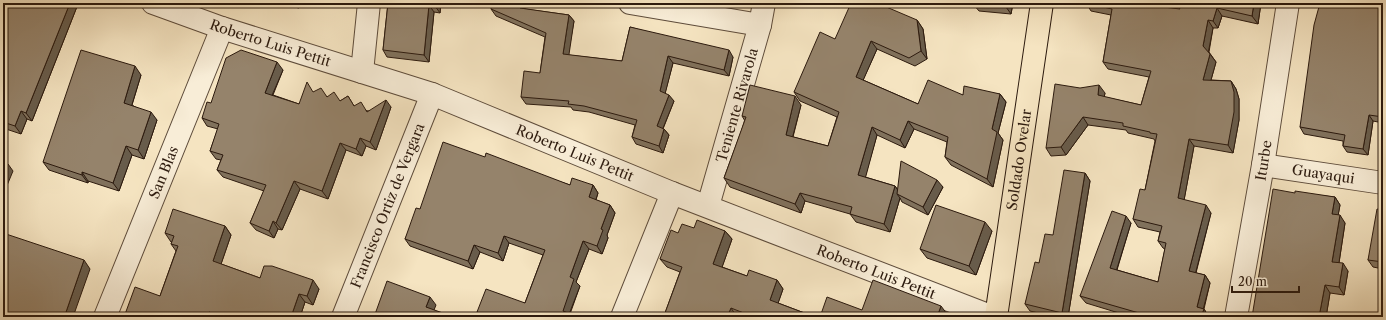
<svg xmlns="http://www.w3.org/2000/svg" width="1386" height="320" viewBox="0 0 1386 320" font-family="'Libre Caslon Text',serif">
  <rect width="100%" height="100%" fill="#f5e4c1"/>
  <filter id="stains"><feTurbulence type="fractalNoise" baseFrequency=".005" numOctaves="4"/><feColorMatrix values="0 0 0 0 .2 0 0 0 0 .09 0 0 0 0 .02 0 0 0 .5 -.17"/></filter>
  <radialGradient id="worn" r=".72"><stop offset=".6" stop-color="#630" stop-opacity="0"/><stop offset="1" stop-color="#630" stop-opacity=".3"/></radialGradient>
  <g fill="none" stroke-linecap="round" stroke-linejoin="round">
    <defs>
      <g id="minor">
        <path id="s1" d="M153 3 222 28 432 94 672 193 993 317"/>
        <path d="M630 3 760 25"/>
        <path d="M362 72 369 3"/>
        <path id="s2" d="M1263 165 1383 183"/>
        <path id="s3" d="M708 206 760 25 764 3"/>
        <path id="s4" d="M105 317 222 28"/>
        <path id="s5" d="M343 317 432 94"/>
        <path d="M622 317 672 193"/>
        <path id="s6" d="M1236 317 1263 165 1288 3"/>
      </g>
      <g id="major">
        <path id="s7" d="M996 317 1042 3"/>
      </g>
    </defs>
    <use href="#minor" stroke="#5e4c3b" stroke-width="24"/>
    <use href="#major" stroke="#2c1a0e" stroke-width="24"/>
    <use href="#minor" stroke="#f8edd7" stroke-width="22"/>
    <use href="#major" stroke="#f5e4c1" stroke-width="22"/>
  </g>
  <path fill="#80715c" stroke="#2c1a0e" d="M3 3 78 4 32 121 27 119 21 134 3 128Z
    M279 3H299V8L280 4Z
    M388 3H441L440 13 434 12 429 62 387 57 383 50Z
    M1013 3 1011 14 979 11 974 5Z
    M1086 3 1180 9 1261 3 1258 24 1222 16 1218 28H1213L1209 52 1216 62 1211 80 1231 81 1236 89 1239 99V120L1233 153 1194 146 1184 200 1211 213 1196 273 1205 275 1210 283 1204 309 1209 317H1132L1086 303 1080 296 1131 223 1117 270 1158 282 1165 249 1163 248 1158 241 1160 232 1138 227 1133 219 1145 190 1155 141 1154 139 1128 133 1126 130 1088 125 1066 155 1051 156 1046 148 1105 93 1104 97 1141 105 1149 77 1108 69 1103 62 1111 15 1091 11Z
    M1383 3V123L1373 121 1368 155 1347 152 1343 146V141L1304 134 1300 127Z
    M525 4V9L569 15 574 21 568 55 622 61 630 27 733 57 729 76 673 63 665 93 674 101 663 129H664L669 135 663 153 636 144 632 137 635 125 589 112 573 110 571 107 526 104 521 97 540 73 545 37 496 16 491 9Z
    M917 20 923 29 927 59 915 66 877 49 863 80 918 104 963 95 1000 94 1006 102 998 133 1003 140 993 187 951 165 945 157 947 142 914 129 905 148 877 135 865 177 895 186 898 190 943 187 928 215 902 202 900 198 890 232 856 222 850 214 805 201 801 213 730 187 724 178 745 121 742 116 801 105 793 137 828 146 837 117 800 101 794 92 835 39Z
    M283 70 273 95 299 104 314 92 340 101 348 96 354 106 368 111 391 107 376 150 366 146 362 156 346 150 328 199 300 189 282 230 278 229 274 238 256 230 250 223 264 191 223 177 217 170 221 160 216 159 210 151 218 129 207 126 202 118Z
    M141 75 132 105 157 120 144 159 132 155 119 191 88 181V183L49 170 43 162Z
    M485 157 570 185H593L598 193 596 200 610 205 615 213 607 235 608 238 602 254 589 249 576 282 580 286 570 314 578 317H481L477 312 525 303 543 255 509 243 503 261 480 252 473 269 410 246 405 239 420 209Z
    M1085 173 1090 181 1068 317H1055L1030 311 1025 304 1039 263Z
    M1295 193 1335 197 1340 205 1338 215 1345 223 1339 263 1348 271 1344 295 1330 293 1326 317Z
    M1383 210V269L1373 267 1368 260Z
    M225 226 231 235 221 264 260 278 319 289 313 305 305 302 300 317H124L160 296 176 251 171 244 172 242H171L165 233Z
    M694 228 725 231 732 239 722 267 747 276 777 280 783 289 778 303 815 317H669L665 313 680 272 667 267 660 259 678 233Z
    M992 231 976 275 927 258 920 249Z"/>
  <path fill="#685c4b" stroke="#2c1a0e" d="M70 3H77L78 4 32 121 26 113Z
    M295 3H299V8Z
    M435 3H441L440 13 435 6Z
    M520 3H525V4L524 15 520 8Z
    M1007 3H1013L1011 14 1006 7Z
    M1254 3H1261L1258 24 1252 16Z
    M429 5 434 12 429 62 424 55Z
    M1217 8 1222 16 1218 28 1213 21Z
    M569 15 574 21 568 61 563 54Z
    M917 20 923 29 927 59 921 51Z
    M1208 20 1213 28 1208 54 1203 46Z
    M871 41 877 49 861 85 856 77Z
    M729 50 733 57 729 76 724 70Z
    M1210 54 1216 62 1209 87 1203 80Z
    M668 56 673 63 664 98 660 91Z
    M277 62 283 70 270 100 265 93Z
    M135 66 141 75 130 111 124 103Z
    M1231 81 1236 89 1239 99V120L1233 153 1228 145Z
    M1099 85 1105 93 1103 103 1098 95Z
    M1000 94 1006 102 998 133 1003 140 993 187 987 179 992 129Z
    M669 95 674 101 661 133 657 126Z
    M795 96 801 105 791 143 786 135Z
    M386 100 391 107 376 150 370 142Z
    M21 111 27 119 21 134 15 126Z
    M151 112 157 120 144 159 138 150Z
    M1369 115 1373 121 1368 155 1363 149Z
    M1083 117 1088 125 1066 155 1061 147Z
    M908 121 914 129 905 148 900 140Z
    M872 127 877 135 864 183 858 175Z
    M664 129 669 135 663 153 659 146Z
    M360 138 366 146 362 156 356 149Z
    M1189 139 1194 146 1183 206 1178 198Z
    M340 143 346 150 328 199 322 191Z
    M126 146 132 155 119 191 113 183Z
    M8 164 13 171 3 195V176Z
    M82 172 88 181V183L82 175Z
    M1085 173 1090 181 1068 317H1065L1062 313Z
    M937 180 943 187 928 215 923 207Z
    M294 181 300 189 282 230 276 223Z
    M593 185 598 193 594 205 589 197Z
    M895 186 901 195 897 194 900 198 890 232 884 224Z
    M800 193 805 201 801 213 795 204Z
    M1335 197 1340 205 1337 222 1332 214Z
    M610 205 615 213 607 235 608 238 602 254 597 246 601 229Z
    M1206 205 1211 213 1194 279 1189 271Z
    M1340 215 1345 223 1338 269 1332 262Z
    M1126 216 1131 223 1115 275 1110 268Z
    M273 221 278 229 274 238 269 231Z
    M985 222 992 231 976 275 969 266Z
    M225 226 231 235 219 270 213 261Z
    M725 231 732 239 720 273 713 264Z
    M504 236 509 243 503 261 498 253Z
    M583 241 589 249 576 282 580 286 568 317 563 311 570 277Z
    M474 245 480 252 473 269 468 261Z
    M84 260 90 269 73 317H66L65 315Z
    M1343 263 1348 271 1344 295 1339 287Z
    M1205 275 1210 283 1203 310 1204 309 1209 317H1201L1197 307Z
    M313 280 319 289 313 305 307 296Z
    M777 280 783 289 776 309 770 300Z
    M1325 285 1330 293 1326 317H1319Z
    M299 294 305 302 300 317H291Z
    M430 297 436 305 432 315 426 307Z
    M941 306 947 314 946 317H937Z
    M731 308 737 317H727Z
    M209 312 213 317H207Z"/>
  <path fill="#95836b" stroke="#2c1a0e" d="M3 3H70L26 113 21 111 15 126 3 122Z
    M388 3H435V6L429 5 424 55 383 50Z
    M491 3H520V8L569 15 563 54 622 61 630 27 729 50 724 70 668 56 660 91 669 95 657 126 664 129 659 146 632 137 637 120 584 106 568 104 569 101 521 97 524 71 540 73 546 33 491 9Z
    M851 3H877L917 20 921 51 909 58 871 41 856 77 918 104 928 80 963 95 964 86 1000 94 992 129 997 132 987 179 945 157 948 137 908 121 900 140 872 127 858 175 895 186 884 224 850 214 852 207 800 193 795 204 724 178 746 117 742 116 750 85 795 96 786 135 828 146 839 112 794 92 820 32 835 39Z
    M974 3H1007L1006 7 974 5Z
    M1086 3H1131L1180 9 1176 3H1254L1252 16 1217 8 1213 21 1208 20 1203 46 1210 54 1203 80 1231 81 1234 92V112L1228 145 1189 139 1178 198 1206 205 1189 271 1205 275 1197 307 1204 309 1201 317H1138L1139 313 1080 296 1112 211 1126 216 1110 268 1158 282 1166 243 1158 241 1162 226 1133 219 1140 189 1145 190 1157 134 1150 133V132L1123 126V123L1083 117 1061 147 1046 148 1055 84 1080 88 1099 85 1098 95 1141 105 1151 71 1103 62 1112 9Z
    M1320 3H1383V117L1369 115 1363 149 1343 146 1345 135 1300 127 1314 25Z
    M81 50 135 66 124 103 151 112 138 150 126 146 113 183 82 172V175L43 162Z
    M241 50 277 62 265 93 299 104 307 82 313 92 321 88 327 97 334 92 340 101 348 96 354 106 361 102 367 112 386 100 370 142 360 138 356 149 340 143 322 191 294 181 276 223 273 221 269 231 250 223 266 185 217 170 223 155 210 151 219 124 202 118 207 102 211 103 226 58Z
    M443 142 485 157 486 153 570 185 572 178 593 185 589 197 610 205 601 229 603 230 597 246 583 241 570 277 574 279 563 311 578 317H492L477 312 486 289 525 303 545 250 504 236 498 253 474 245 468 261 405 239 416 208 420 209Z
    M901 161 937 180 923 207 897 194Z
    M3 162 8 164 3 176Z
    M1064 170 1085 173 1062 313 1025 304 1035 262 1039 263 1045 234 1053 235Z
    M1273 189 1295 193V191L1335 197 1332 214 1340 215 1332 262 1343 263 1339 287 1325 285 1319 317H1252Z
    M936 205 985 222 969 266 920 249Z
    M173 209 225 226 213 261 260 278 264 266H272L313 280 307 296 299 294 291 317H224L209 312 207 317H124L135 287 160 296 178 246 171 244 174 236 165 233Z
    M1377 209 1383 210V262L1368 260Z
    M697 220 725 231 713 264 747 276 749 270 777 280 770 300 815 317H754L731 308 727 317H678L665 313 682 267 660 259 671 230 678 233 682 224 694 228Z
    M3 233 84 260 65 315 67 316V317H3Z
    M873 280 941 306 937 317H820L827 297 862 310Z
    M387 281 430 297 426 307 454 317H374Z"/>
  <g text-anchor="middle" stroke-width="3.5" stroke-linejoin="round" paint-order="stroke">
    <g font-size="14" fill="#2c1a0e" stroke="#f8edd7">
      <text dy="5" stroke="none"><textPath href="#s1" startOffset="124">Roberto Luis Pettit</textPath></text>
      <text dy="5" stroke="none"><textPath href="#s3" startOffset="105">Teniente Rivarola</textPath></text>
      <text dy="5" stroke="none"><textPath href="#s1" startOffset="448">Roberto Luis Pettit</textPath></text>
      <text dy="5" stroke="none"><textPath href="#s7" startOffset="159">Soldado Ovelar</textPath></text>
      <text dy="5" stroke="none"><textPath href="#s6" startOffset="159">Iturbe</textPath></text>
      <text dy="5" stroke="none"><textPath href="#s4" startOffset="156">San Blas</textPath></text>
      <text dy="5" stroke="none"><textPath href="#s2" startOffset="61">Guayaqui</textPath></text>
      <text dy="5" stroke="none"><textPath href="#s5" startOffset="120">Francisco Ortiz de Vergara</textPath></text>
      <text dy="5" stroke="none"><textPath href="#s1" startOffset="772">Roberto Luis Pettit</textPath></text>
    </g>
  </g>
  <rect width="1386" height="320" fill="none" stroke="#f5e4c1" stroke-width="16"/>
  <rect x="4" y="4" width="1378" height="312" fill="none" stroke="#2c1a0e" stroke-width="2"/>
  <rect x="8" y="8" width="1370" height="304" fill="none" stroke="#2c1a0e"/>
  <path d="M1232 286v6h67v-6" fill="none" stroke="#2c1a0e" stroke-width="2"/>
  <text x="1238" y="286" font-size="12" fill="#2c1a0e" stroke="#f8edd7" stroke-width="3" paint-order="stroke">20 m</text>
  <rect width="100%" height="100%" filter="url(#stains)"/>
  <rect width="100%" height="100%" fill="url(#worn)"/>
</svg>
